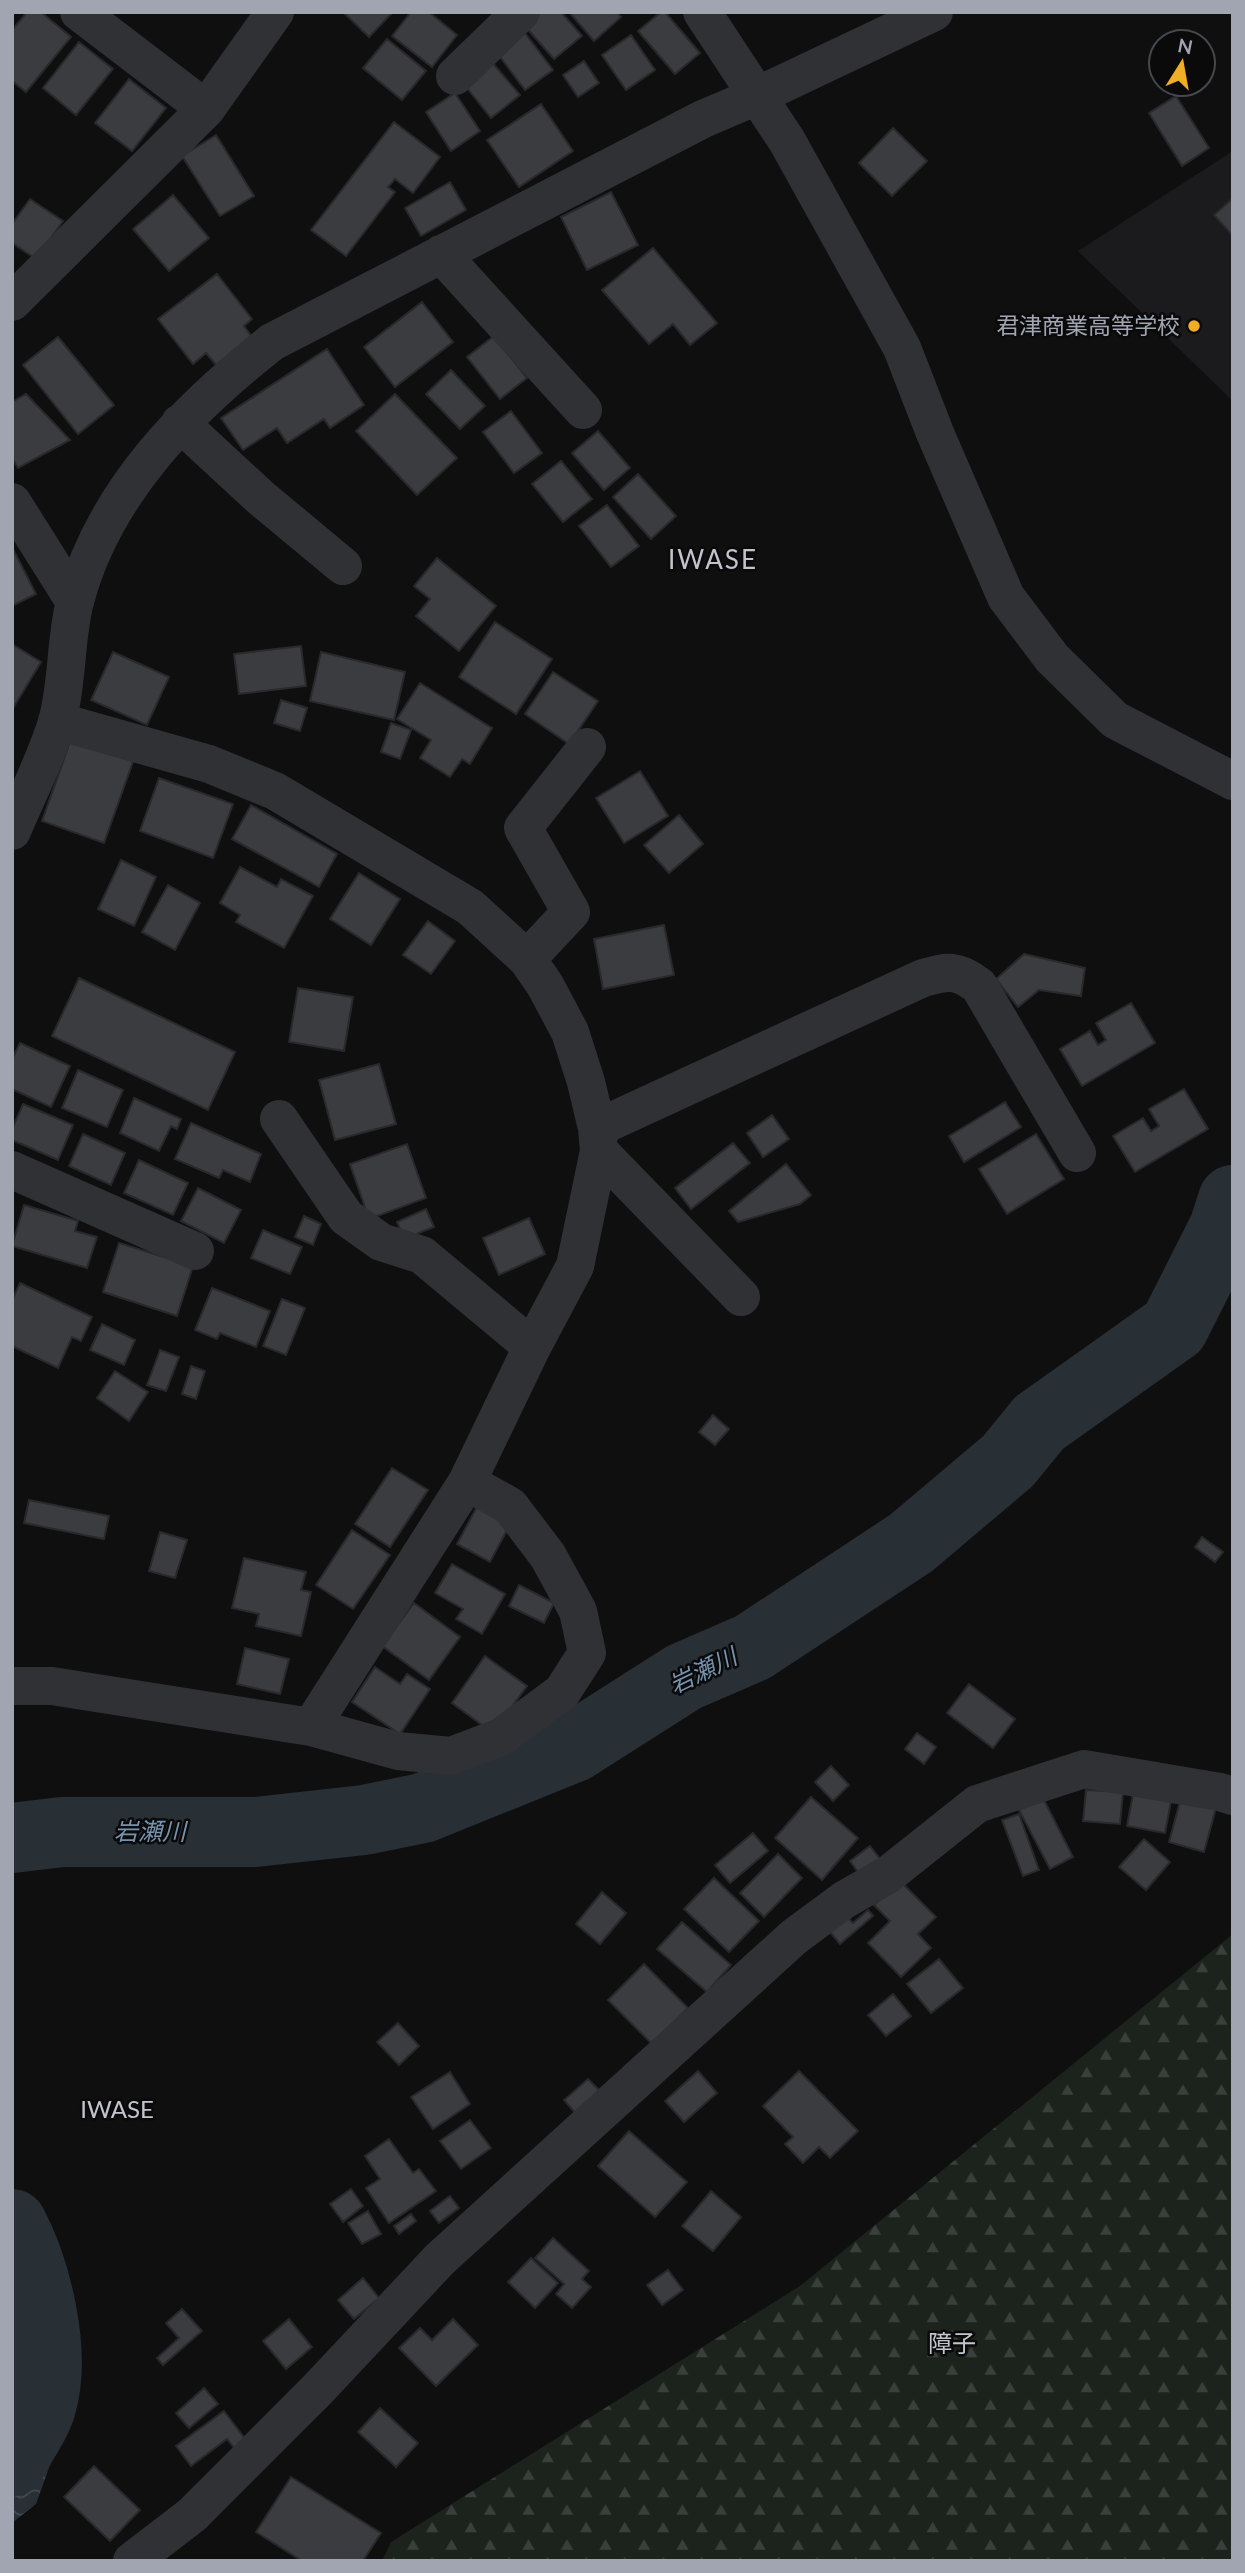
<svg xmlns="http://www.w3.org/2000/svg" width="1245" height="2573" viewBox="0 0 1245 2573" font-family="Lato,'Noto Sans JP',sans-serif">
  <defs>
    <pattern id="forest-firs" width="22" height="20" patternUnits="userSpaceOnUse" patternTransform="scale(1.75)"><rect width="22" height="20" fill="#1b231c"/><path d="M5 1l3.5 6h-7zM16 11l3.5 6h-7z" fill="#39403b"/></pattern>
    <pattern id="water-waves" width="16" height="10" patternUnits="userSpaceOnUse" patternTransform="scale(1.75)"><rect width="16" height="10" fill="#282f35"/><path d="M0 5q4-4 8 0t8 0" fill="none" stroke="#444a50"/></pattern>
  </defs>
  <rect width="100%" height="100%" fill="#0f0f10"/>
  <path fill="#1b1b1d" d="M1233 151V401L1078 251Z"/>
  <path fill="url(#forest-firs)" d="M1233 1934V2561H382L391 2542 800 2286Z"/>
  <path fill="url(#water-waves)" d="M42 2404 60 2437 36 2504 12 2523V2425Z"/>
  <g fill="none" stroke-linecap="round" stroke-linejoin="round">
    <path stroke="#282f35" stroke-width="70" d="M12 1838 62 1832H255L364 1820 423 1808 574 1747 684 1677 753 1647 911 1543 1008 1461 1039 1423 1174 1327 1224 1228 1233 1200
      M12 2224C37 2271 56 2351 42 2403 38 2421 21 2444 12 2461"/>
  </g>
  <path fill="#3b3c40" stroke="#29292c" stroke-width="2" d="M27 12H41L71 37 26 92 12 81V30Z
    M343 12H393L369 37Z
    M411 12H429L457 35 432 67 392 36Z
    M534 12H561L582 36 554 59 522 23Z
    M569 12H617L621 17 594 41Z
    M661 12H665L700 53 675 74 638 31Z
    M525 33 553 70 525 90 497 53Z
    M631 35 655 70 626 90 602 55Z
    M387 39 426 71 402 100 363 68Z
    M79 42 113 69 76 115 43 88Z
    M490 60 520 95 491 118 463 83Z
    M584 61 599 83 578 97 563 75Z
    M129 79 166 108 132 151 95 123Z
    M455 93 480 131 451 151 426 112Z
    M1176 96 1209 148 1182 166 1149 113Z
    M541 104 573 151 519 187 487 140Z
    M394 122 440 157 413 193 395 179 388 187 395 192 346 256 311 230Z
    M893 128 927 161 892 196 859 163Z
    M216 135 254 196 220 216 182 156Z
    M450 182 466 210 421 236 405 208Z
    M611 192 638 245 587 270 561 217Z
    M173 195 209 238 169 271 133 229Z
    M1233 198V236L1214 215Z
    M30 199 63 221 36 259 12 243V224Z
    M653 248 717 323 690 345 673 324 649 344 602 290Z
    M217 274 252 319 244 326 252 337 216 365 206 353 193 364 158 319Z
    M422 302 453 342 395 387 364 347Z
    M494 336 527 378 500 399 467 357Z
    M58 337 114 405 78 434 23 365Z
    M327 349 364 405 330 428 324 419 287 443 277 428 243 450 221 418Z
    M451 370 485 406 460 429 426 394Z
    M26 394 70 440 18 468 12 458V402Z
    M395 394 457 458 417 495 356 431Z
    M511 411 542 453 514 473 483 432Z
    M598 431 630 468 604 490 572 453Z
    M561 461 592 499 563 522 532 484Z
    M638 474 676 516 651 539 613 497Z
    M607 505 639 546 611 567 579 526Z
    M12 547 36 594 12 606Z
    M437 558 496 606 459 651 416 616 430 599 414 586Z
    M495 622 552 659 516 714 459 677Z
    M12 644 41 662 12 710Z
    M301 646 306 686 239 694 234 654Z
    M113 652 169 677 147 725 91 700Z
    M321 652 405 672 394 720 310 701Z
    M553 672 598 701 569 744 525 714Z
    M420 683 492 728 470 764 462 759 450 777 420 758 431 740 397 719Z
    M281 700 307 708 300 731 274 723Z
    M391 723 411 730 400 759 381 752Z
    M72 736 134 759 104 843 42 821Z
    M640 771 668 816 624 843 596 798Z
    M159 778 233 804 213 858 140 831Z
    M251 805 337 854 319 887 232 839Z
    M679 815 703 844 669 873 644 845Z
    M121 860 156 877 134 926 98 909Z
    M240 867 277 887 281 879 313 896 284 948 236 922 240 915 220 903Z
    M359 873 400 899 371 945 330 919Z
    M168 885 200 903 175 950 142 932Z
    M428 921 455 941 431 974 403 955Z
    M664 925 674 975 603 989 594 939Z
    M1024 954 1085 968 1081 996 1039 990 1018 1007 996 979Z
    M79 978 235 1052 208 1110 52 1036Z
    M298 988 353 997 344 1051 289 1042Z
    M1131 1003 1155 1043 1082 1086 1060 1049 1090 1031 1098 1045 1106 1040 1096 1023Z
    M20 1043 70 1066 51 1107 12 1089V1059Z
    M379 1064 396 1124 335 1140 319 1080Z
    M78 1070 123 1090 107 1127 62 1108Z
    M1184 1089 1208 1129 1135 1172 1113 1136 1143 1118 1151 1131 1159 1126 1149 1109Z
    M134 1098 181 1119 177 1129 171 1126 159 1151 120 1133Z
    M1005 1102 1021 1127 964 1162 949 1136Z
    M23 1104 73 1125 58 1160 12 1140V1129Z
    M772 1115 789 1139 763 1157 747 1133Z
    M191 1123 261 1154 250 1182 223 1170 219 1178 175 1159Z
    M83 1134 125 1153 111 1185 69 1166Z
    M1036 1134 1064 1179 1007 1214 979 1169Z
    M733 1143 750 1163 691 1209 675 1188Z
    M407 1144 426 1198 369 1219 350 1164Z
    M139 1160 188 1183 173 1215 124 1193Z
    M786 1164 811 1195 800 1204 738 1222 729 1211Z
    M198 1188 241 1210 224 1243 181 1221Z
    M24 1205 78 1221 75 1231 97 1237 87 1268 12 1246Z
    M426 1209 434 1227 404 1239 397 1222Z
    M304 1216 321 1224 313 1245 295 1237Z
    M529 1218 545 1254 499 1275 483 1238Z
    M263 1230 302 1247 290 1274 251 1258Z
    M119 1243 193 1266 177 1316 103 1292Z
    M20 1283 92 1317 81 1341 72 1337 58 1368 12 1346V1300Z
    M212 1288 270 1311 256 1347 220 1333 217 1339 195 1330Z
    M282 1299 305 1308 286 1355 263 1346Z
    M102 1324 135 1340 124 1365 90 1350Z
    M160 1350 179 1357 166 1391 147 1385Z
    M191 1366 205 1371 196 1399 182 1394Z
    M115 1371 148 1392 129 1421 97 1398Z
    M713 1415 729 1429 715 1445 699 1432Z
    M392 1468 428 1490 390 1547 355 1524Z
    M29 1500 109 1516 104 1539 24 1523Z
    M480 1501 513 1519 490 1562 457 1544Z
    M352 1530 390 1555 353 1609 316 1585Z
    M160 1532 187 1540 175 1578 149 1571Z
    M1202 1537 1223 1552 1215 1562 1195 1547Z
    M244 1558 306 1572 301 1590 311 1592 301 1636 256 1626 259 1614 232 1608Z
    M452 1564 505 1594 482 1634 456 1619 463 1609 435 1593Z
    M519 1585 554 1603 544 1623 509 1606Z
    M414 1603 460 1637 429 1680 382 1646Z
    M245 1648 289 1659 280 1694 237 1684Z
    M485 1656 527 1686 493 1733 452 1703Z
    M375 1667 400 1684 407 1674 430 1689 400 1734 352 1702Z
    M969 1684 1015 1719 993 1748 947 1713Z
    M917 1733 936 1747 924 1764 905 1749Z
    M831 1766 849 1785 833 1801 815 1782Z
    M1086 1790 1123 1792 1120 1824 1083 1821Z
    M1133 1794 1171 1801 1165 1833 1127 1826Z
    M811 1797 858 1838 822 1880 775 1838Z
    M1043 1798 1073 1857 1050 1869 1019 1810Z
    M1181 1798 1216 1808 1204 1852 1169 1842Z
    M1019 1814 1039 1870 1023 1876 1002 1820Z
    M753 1833 768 1851 730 1883 715 1865Z
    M1144 1839 1170 1862 1146 1890 1119 1867Z
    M870 1846 884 1864 863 1879 850 1861Z
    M778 1854 802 1878 764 1917 740 1893Z
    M714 1878 759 1921 729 1952 684 1909Z
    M899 1880 936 1917 918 1934 931 1948 901 1977 868 1943 890 1921 874 1905Z
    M602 1892 626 1913 600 1944 576 1924Z
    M868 1910 873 1916 840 1944 830 1932 847 1917 853 1923Z
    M682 1922 731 1965 707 1992 657 1949Z
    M939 1959 963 1988 931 2013 907 1984Z
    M644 1964 688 2008 652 2044 608 2000Z
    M893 1994 911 2016 886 2036 868 2015Z
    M398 2023 419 2046 399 2065 377 2042Z
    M698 2071 717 2093 684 2122 665 2101Z
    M799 2071 858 2131 830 2158 819 2147 803 2163 785 2144 793 2137 763 2106Z
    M450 2072 470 2104 433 2129 411 2097Z
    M588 2079 602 2093 577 2115 564 2100Z
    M470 2120 491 2148 461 2169 440 2141Z
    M629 2131 687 2182 655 2217 598 2166Z
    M389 2139 413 2173 419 2169 436 2191 389 2223 366 2188 380 2179 365 2156Z
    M351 2189 363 2206 343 2222 330 2204Z
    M711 2191 741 2217 713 2251 682 2226Z
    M450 2196 459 2208 439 2223 430 2211Z
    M368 2211 381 2234 362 2244 348 2223Z
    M411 2214 416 2221 399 2234 394 2226Z
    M553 2238 589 2271 582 2279 591 2287 572 2308 556 2294 564 2284 535 2258Z
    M531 2258 558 2283 535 2308 508 2282Z
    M668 2270 683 2290 662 2305 647 2285Z
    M363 2278 379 2298 354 2319 338 2300Z
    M182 2309 202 2331 163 2365 157 2358 179 2338 166 2323Z
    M289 2319 312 2347 286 2369 263 2341Z
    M453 2319 478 2345 436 2386 399 2348 420 2328 432 2340Z
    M204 2388 218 2404 189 2428 176 2413Z
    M380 2408 418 2443 396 2467 358 2432Z
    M224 2411 246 2440 235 2449 227 2439 191 2466 176 2446Z
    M94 2466 140 2510 110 2541 64 2497Z
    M291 2477 381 2533 363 2561H302L256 2532Z"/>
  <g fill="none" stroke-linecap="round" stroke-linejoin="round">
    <path stroke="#303135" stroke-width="38" d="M79 12 206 109
      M702 12 787 141 902 348 935 433 1006 597 1052 658 1115 720 1233 781
      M455 76 521 12
      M441 254 583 410
      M12 302 206 109 275 12
      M180 423 260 497 343 566
      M12 502 75 602
      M57 721 209 764 275 791 470 907 527 959 545 985 570 1032 586 1082 597 1128 599 1151 575 1266 532 1347 467 1482 311 1727
      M12 831C27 795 46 759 57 722 68 683 65 640 75 601 104 492 187 409 272 342L703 119 757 96 934 12
      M527 959 571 912 523 828 587 747
      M279 1119 346 1217 381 1242 422 1255 532 1347
      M597 1128 923 978C948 971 957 969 979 986L1077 1153
      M599 1151 741 1297
      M12 1170 195 1251
      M12 1686H52L311 1727 398 1751 451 1756 501 1737 562 1692 587 1653 578 1611 548 1556 510 1506 467 1482
      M132 2561 192 2515 318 2389 440 2259 794 1937 844 1900 889 1874 977 1804 1084 1769 1220 1792 1233 1796"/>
  </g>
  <circle fill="#f0ae27" stroke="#0a0a0b" stroke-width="2.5" cx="1194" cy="326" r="7"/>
  <g text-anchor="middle" stroke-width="5" stroke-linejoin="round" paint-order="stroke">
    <g font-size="23" fill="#a0a5b1" stroke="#0a0a0b" text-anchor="end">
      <text x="1180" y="334">君津商業高等学校</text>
    </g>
    <g font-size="24" font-style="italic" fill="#7693ad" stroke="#0a0a0b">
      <text transform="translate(703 1671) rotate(-26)" y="8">岩瀬川</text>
      <text x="150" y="1840">岩瀬川</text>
    </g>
    <g font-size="24" fill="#c1c4cd" stroke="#0a0a0b">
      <text x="117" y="2118">IWASE</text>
      <text x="952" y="2352">障子</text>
    </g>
    <g font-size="26" letter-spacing="2" fill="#c1c4cd" stroke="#0a0a0b">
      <text x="713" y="569">IWASE</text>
    </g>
  </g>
  <rect width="1245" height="2573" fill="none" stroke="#a0a5b1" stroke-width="28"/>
  <g transform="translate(1182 63) rotate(11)"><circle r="33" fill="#0a0a0b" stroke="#46484d" stroke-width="2"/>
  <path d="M0-5L12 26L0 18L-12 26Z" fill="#f0ae27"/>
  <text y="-10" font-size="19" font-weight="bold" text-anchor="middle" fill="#a0a5b1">N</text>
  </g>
</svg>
